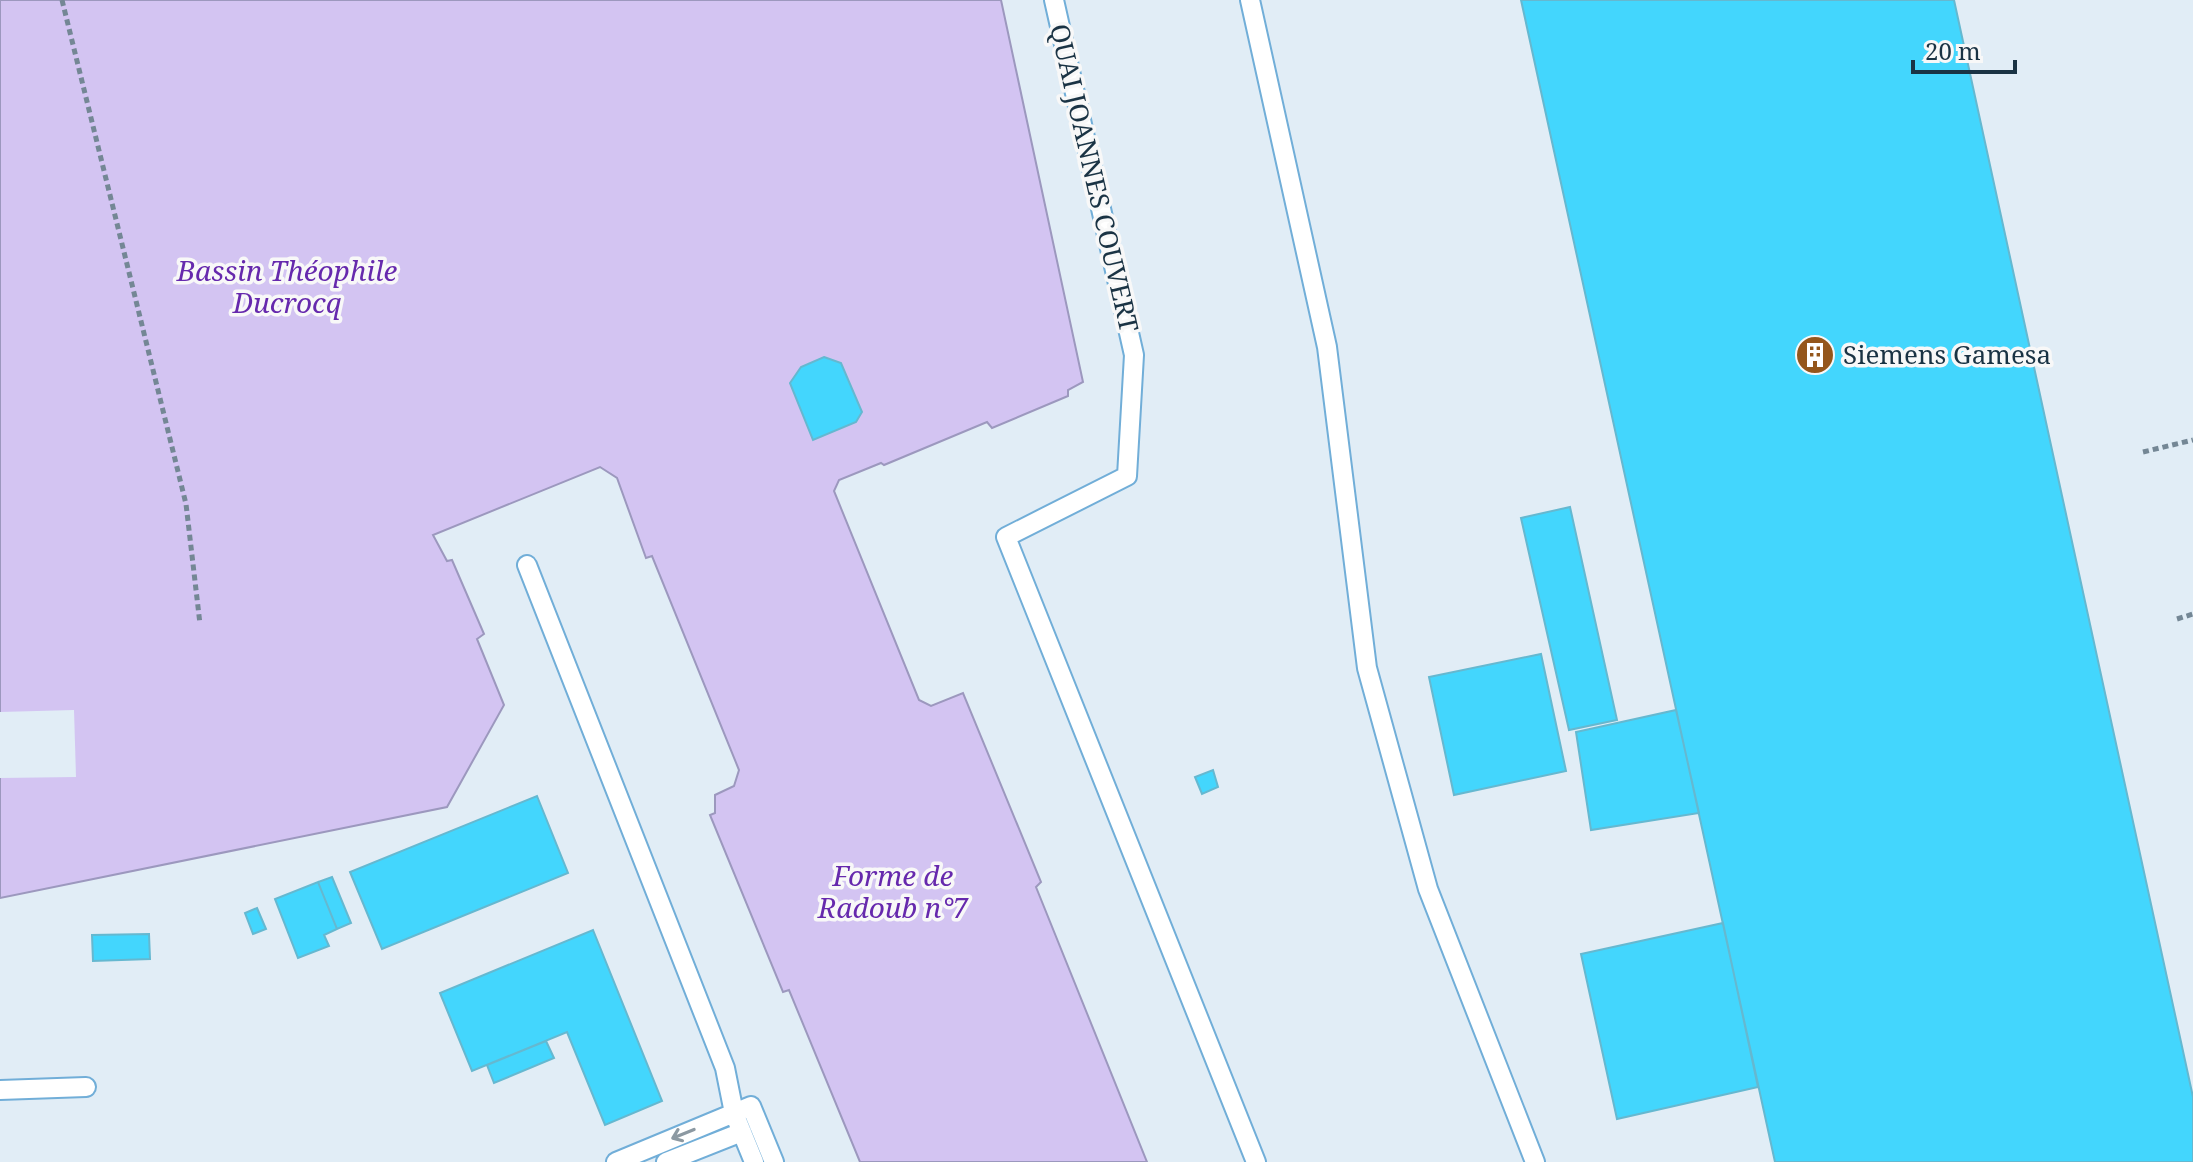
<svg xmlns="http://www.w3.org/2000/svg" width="2193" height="1162" viewBox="0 0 2193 1162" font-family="'Noto Serif',serif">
  <rect width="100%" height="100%" fill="#e1edf6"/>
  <path fill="#d3c4f2" stroke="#9c98be" stroke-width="2" d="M0 0H1001L1083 382 1068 390V396L992 428 987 422 884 465 881 463 839 480 834 491 919 700 931 706 963 693 1041 882 1036 887 1147 1162H860L789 990 783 992 710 815 715 813V795L734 786 739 770 652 556 646 558 617 478 600 467 433 535 447 561 452 560 484 634 477 639 504 705 447 807 0 898Z"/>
  <path fill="#e1edf6" d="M74 710 76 777 0 778V712Z"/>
  <path fill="#43d6fd" stroke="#65b8d0" stroke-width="2" d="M1521 0H1954L2193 1097V1162H1775Z
    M824 357 841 363 862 412 856 422 813 440 790 383 801 367Z
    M1570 507 1617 720 1569 730 1521 518Z
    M1541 654 1566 771 1454 795 1429 677Z
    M1676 710 1699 813 1591 830 1576 732Z
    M1213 770 1218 787 1202 794 1195 777Z
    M537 796 568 873 382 949 350 872Z
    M332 877 351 923 337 929 318 882Z
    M318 882 337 929 324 935 329 946 298 958 275 899Z
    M257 908 266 929 253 934 245 913Z
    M1723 923 1758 1087 1617 1119 1581 954Z
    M593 930 662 1101 605 1125 567 1032 472 1071 440 993Z
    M149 934 150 959 93 961 92 935Z
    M546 1041 554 1058 494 1083 487 1065Z"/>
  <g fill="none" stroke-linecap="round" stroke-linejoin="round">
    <defs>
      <path id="service" d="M1054 0 1134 355 1127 476 1006 537 1256 1162
        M1250 0 1327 347 1367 668 1428 889 1535 1162
        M527 565 725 1068 734 1113 754 1162
        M0 1090 86 1087
        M616 1162 751 1106 774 1162
        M666 1162 742 1132"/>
    </defs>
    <use href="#service" stroke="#71aed8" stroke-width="22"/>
    <path stroke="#748795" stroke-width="5" stroke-dasharray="6 4" stroke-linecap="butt" d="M62 0 186 504 200 624
      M2143 452 2193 440
      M2177 619 2193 614"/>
    <use href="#service" stroke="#fff" stroke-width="18"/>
  </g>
  <defs><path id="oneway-shaft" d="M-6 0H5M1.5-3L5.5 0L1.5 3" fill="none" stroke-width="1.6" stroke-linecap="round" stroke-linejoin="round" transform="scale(2)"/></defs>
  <use stroke="#8c99a2" href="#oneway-shaft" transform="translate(683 1134) rotate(158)"/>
  <defs>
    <symbol id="building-disc" viewBox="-11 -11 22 22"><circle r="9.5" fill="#94561b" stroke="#f8f8f8"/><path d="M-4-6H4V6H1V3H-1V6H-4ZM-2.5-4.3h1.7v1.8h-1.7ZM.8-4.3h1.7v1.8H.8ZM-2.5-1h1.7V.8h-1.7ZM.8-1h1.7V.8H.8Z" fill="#fff"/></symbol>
  </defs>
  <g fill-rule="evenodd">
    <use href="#building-disc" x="1793" y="333" width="44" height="44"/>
  </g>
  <g text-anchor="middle" stroke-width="7" stroke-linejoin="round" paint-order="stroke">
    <g font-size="26" fill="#1a3344" stroke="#f8f8f8">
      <text transform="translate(1094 178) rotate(77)" y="9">QUAI JOANNES COUVERT</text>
    </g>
    <g font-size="26" fill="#1a3344" stroke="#f8f8f8" text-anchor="start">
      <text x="1843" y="364">Siemens Gamesa</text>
    </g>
    <g font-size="28" font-style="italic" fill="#6629ad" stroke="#f8f8f8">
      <text x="287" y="281">Bassin Théophile<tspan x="287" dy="32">Ducrocq</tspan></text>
      <text x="893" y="886">Forme de<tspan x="893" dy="32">Radoub n°7</tspan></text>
    </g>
  </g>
  <path d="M1913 60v12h102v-12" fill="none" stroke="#1a3344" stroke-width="4"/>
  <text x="1925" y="60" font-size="24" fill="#1a3344" stroke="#f8f8f8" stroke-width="6" paint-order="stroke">20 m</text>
</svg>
